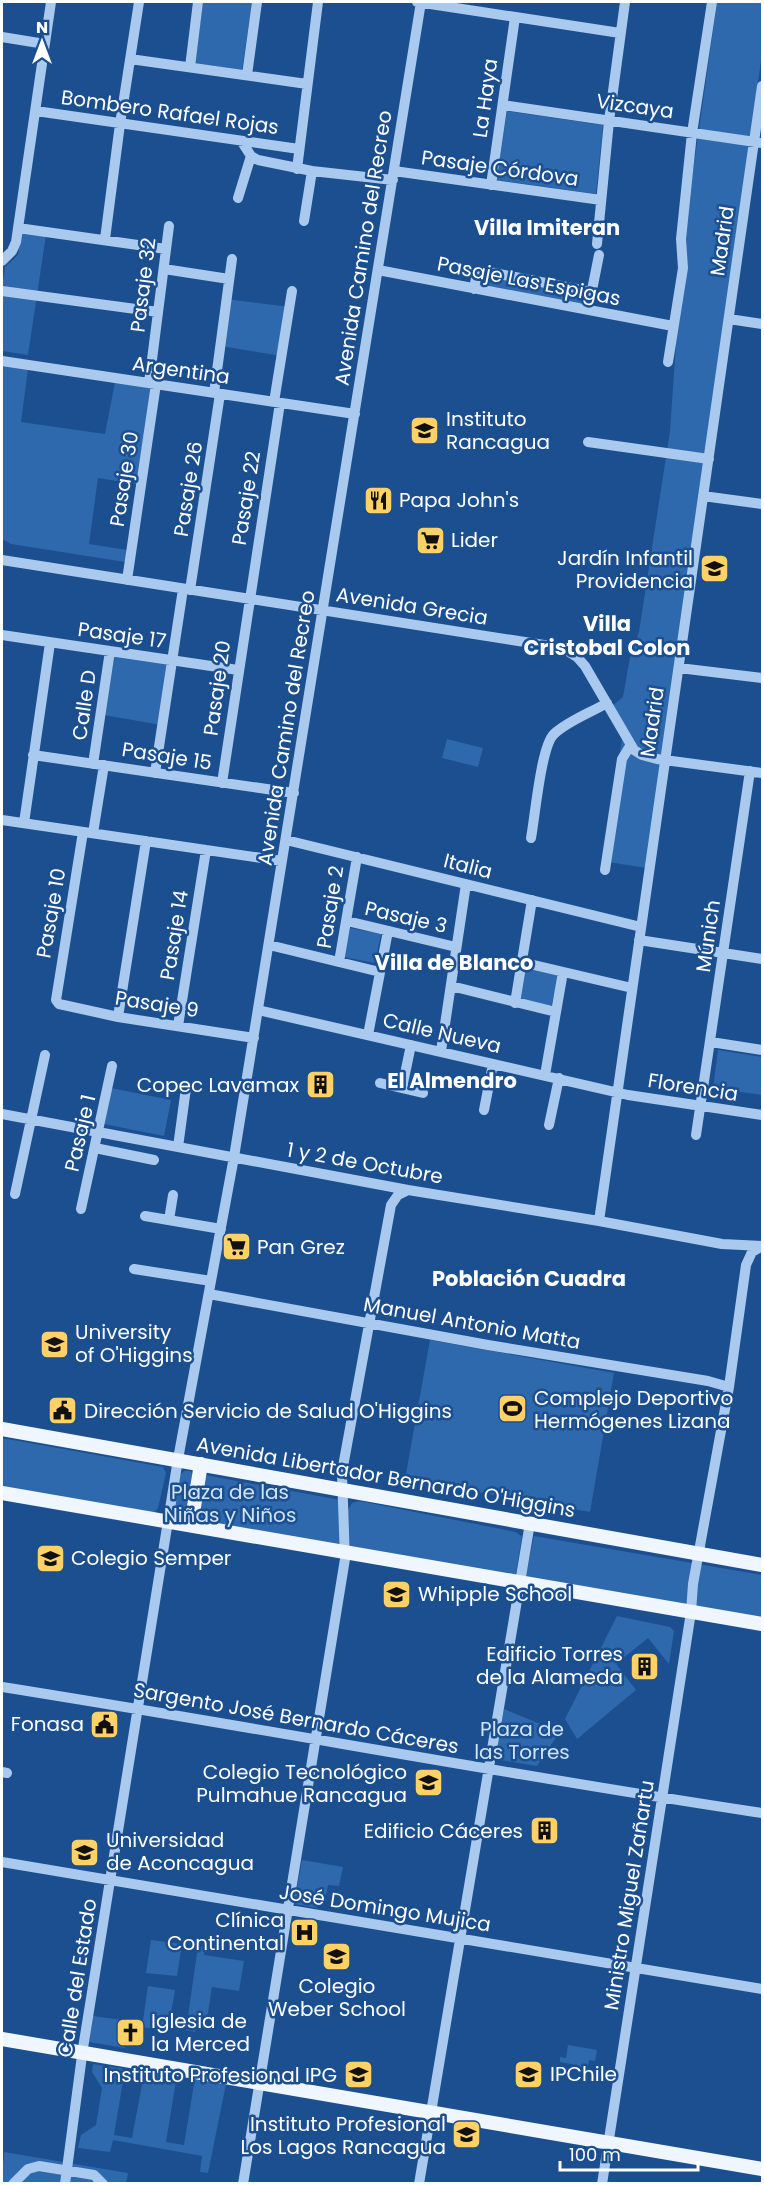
<svg xmlns="http://www.w3.org/2000/svg" width="764" height="2185" viewBox="0 0 764 2185" font-family="Poppins,sans-serif">
  <rect width="100%" height="100%" fill="#1b4f8f"/>
  <path fill="#2e69ad" d="M203 2H252L242 70 195 63Z
    M717 2H762V54L646 868 602 861 624 727 612 706 623 697 630 657 639 632 670 431 683 242Z
    M507 111 603 125 596 194 497 180Z
    M21 232 46 235 28 355 2 351V287L5 267 18 255Z
    M477 272 592 292 588 310 474 289Z
    M226 299 290 307 282 356 220 346Z
    M2 365 28 369 21 422 105 434 115 382 152 387 136 484 98 478 89 544 127 550 125 562 11 544 2 539Z
    M115 654 171 663 161 725 104 715Z
    M447 739 483 748 478 767 442 758Z
    M350 928 381 934 375 963 344 957Z
    M525 966 559 973 551 1007 517 999Z
    M718 1050 762 1057V1095L713 1088Z
    M111 1088 171 1100 164 1136 104 1124Z
    M430 1340 614 1373 590 1512 405 1479Z
    M2 1438 163 1467 166 1473 158 1508 154 1513 2 1489Z
    M184 1471H190L194 1476 187 1513 178 1514 174 1511 179 1476Z
    M205 1475 340 1500V1549L201 1524 198 1514Z
    M359 1501 516 1532 522 1537 516 1573 515 1575 354 1549 350 1546 348 1510 352 1503Z
    M534 1536 762 1575V1620L525 1579Z
    M617 1616 670 1627 674 1631 669 1664 648 1638 616 1664 636 1690 577 1739 565 1719Z
    M504 1709 555 1730H561L537 1766 494 1759Z
    M302 1860 343 1867 339 1886 328 1885 326 1895H320L317 1908 294 1904Z
    M151 1940 182 1944 177 1976 146 1973Z
    M198 1946 205 1947 204 1955 244 1961 239 1991 212 1987 207 2019 198 2018 195 2032 186 2030Z
    M148 1986 175 1990 168 2031 142 2027Z
    M93 2016 129 2021 125 2048 89 2042Z
    M568 2045 597 2050 595 2061 589 2060 587 2072 576 2070V2065L560 2062V2057L566 2058Z
    M93 2064 125 2069 114 2135 132 2138 145 2069 177 2075 166 2142 184 2145 195 2078 226 2084 208 2173 200 2172 202 2156 113 2140 110 2152 78 2148 81 2135 96 2125 102 2088 92 2072Z
    M4 2152 128 2173 126 2183 2 2184Z"/>
  <g fill="none" stroke-linecap="round" stroke-linejoin="round">
    <path stroke="#a9c9ee" stroke-width="10" d="M417 2 620 33
      M2 37 45 44
      M130 59 307 84
      M190 67 198 2
      M247 75 257 2
      M503 105 762 143
      M36 111 299 149
      M242 142 251 156 258 160 312 171 393 180
      M297 169 318 2
      M394 171 601 200
      M491 185 515 17
      M238 198 251 156
      M304 221 312 171
      M18 228 166 249
      M105 239 120 124 139 2
      M597 244 609 121 625 2
      M2 261 12 251 16 242 51 2
      M164 269 229 279
      M378 270 673 326
      M474 289 477 272 484 271 592 292
      M2 291 158 312
      M588 310 599 255
      M729 319 762 324
      M2 361 355 414
      M668 362 683 268 681 239 692 133 712 2
      M149 383 169 226
      M214 393 232 259
      M274 402 292 291
      M588 442 709 459
      M703 496 762 504
      M2 560 563 648 577 657 585 666 634 750 642 755 657 759 762 773
      M127 580 156 384
      M190 590 220 394
      M2 635 238 670
      M679 668 762 678
      M33 755 294 793
      M93 764 110 651
      M155 773 183 589
      M222 783 280 403
      M2 820 282 861
      M24 823 50 643
      M83 832 56 1000 59 1004 118 1017 254 1038
      M93 833 104 765
      M531 838C535 817 541 746 554 734 568 721 590 713 607 703
      M286 840 641 927
      M605 870 622 759 630 746
      M347 921 456 947
      M639 940 762 959
      M269 945 380 972
      M339 962 357 857
      M521 962 632 988
      M451 986 556 1012
      M515 1003 532 900
      M258 1010 628 1095 762 1115
      M118 1017 146 841
      M178 1026 206 850
      M368 1035 388 931
      M711 1042 762 1050
      M441 1051 466 884
      M545 1075 563 972
      M380 1083 423 1093
      M402 1088 411 1045
      M484 1110 493 1064
      M2 1114 408 1190 599 1221 722 1244 762 1246
      M549 1125 559 1078
      M696 1135 750 771
      M178 1147 186 1088
      M95 1148 154 1160
      M15 1194 45 1055
      M81 1209 112 1066
      M145 1216 221 1229
      M169 1220 173 1195
      M599 1221 762 86
      M134 1269 211 1281
      M209 1294 488 1345 708 1381 729 1387
      M2 1687C256 1727 508 1775 762 1813
      M2 1772 7 1773
      M2 1862 762 1989
      M13 2184 28 2169 39 2166 94 2175 103 2184
      M65 2184 83 2048 178 1459 234 1157 421 2
      M243 2184 345 1559 342 1475 344 1461 391 1205 398 1195 408 1190
      M419 2184 530 1523
      M602 2184 691 1612 693 1584 729 1387 746 1265 752 1252 762 1246"/>
    <path stroke="#f0f6ff" stroke-width="14" d="M2 1429 762 1565
      M2 1493 762 1624
      M191 1525 201 1464
      M2 2039 762 2169"/>
  </g>
  <defs>
    <symbol id="school-square" viewBox="-11 -11 22 22"><rect x="-9" y="-9" width="18" height="18" rx="4" fill="#ffd166" stroke="#1b4f8f"/><path d="M0-5L7-2L0 1L-7-2ZM-4 1L0 2.5L4 1V4Q0 6-4 4Z" fill="#111"/></symbol>
    <symbol id="restaurant-square" viewBox="-11 -11 22 22"><rect x="-9" y="-9" width="18" height="18" rx="4" fill="#ffd166" stroke="#1b4f8f"/><path d="M-5-6h1v4h1v-4h1v4h1v-4h1v5L-1.5 .5V6h-2V.5L-5-1ZM5-6V6H3V1.5H1.5Q1.5-4 5-6Z" fill="#111"/></symbol>
    <symbol id="supermarket-square" viewBox="-11 -11 22 22"><rect x="-9" y="-9" width="18" height="18" rx="4" fill="#ffd166" stroke="#1b4f8f"/><path d="M-6-5.5h2.5l.6 2H6L4.5 2H-2.5L-4.4-4H-6ZM-1.5 3.2a1.3 1.3 0 1 0 .1 0ZM3 3.2a1.3 1.3 0 1 0 .1 0Z" fill="#111"/></symbol>
    <symbol id="building-square" viewBox="-11 -11 22 22"><rect x="-9" y="-9" width="18" height="18" rx="4" fill="#ffd166" stroke="#1b4f8f"/><path d="M-4-6H4V6H1V3H-1V6H-4ZM-2.5-4.3h1.7v1.8h-1.7ZM.8-4.3h1.7v1.8H.8ZM-2.5-1h1.7V.8h-1.7ZM.8-1h1.7V.8H.8Z" fill="#111"/></symbol>
    <symbol id="university-square" viewBox="-11 -11 22 22"><rect x="-9" y="-9" width="18" height="18" rx="4" fill="#ffd166" stroke="#1b4f8f"/><path d="M0-5L7-2L0 1L-7-2ZM-4 1L0 2.5L4 1V4Q0 6-4 4Z" fill="#111"/></symbol>
    <symbol id="stadium-square" viewBox="-11 -11 22 22"><rect x="-9" y="-9" width="18" height="18" rx="4" fill="#ffd166" stroke="#1b4f8f"/><path d="M0-5a6.5 5 0 1 0 0 10a6.5 5 0 1 0 0-10ZM-3.5-1.8h7v3.6h-7Z" fill="#111"/></symbol>
    <symbol id="civic-square" viewBox="-11 -11 22 22"><rect x="-9" y="-9" width="18" height="18" rx="4" fill="#ffd166" stroke="#1b4f8f"/><path d="M-.6-6.5H3V-4.5H.6V-3L4-1V1h2V6H-6V1h2V-1L-.6-3ZM-1.2 2.5V6h2.4V2.5Z" fill="#111"/></symbol>
    <symbol id="hospital-square" viewBox="-11 -11 22 22"><rect x="-9" y="-9" width="18" height="18" rx="4" fill="#ffd166" stroke="#1b4f8f"/><path d="M-5-5h3v3.5h4V-5h3V5h-3V1.5h-4V5h-3Z" fill="#111"/></symbol>
    <symbol id="church-square" viewBox="-11 -11 22 22"><rect x="-9" y="-9" width="18" height="18" rx="4" fill="#ffd166" stroke="#1b4f8f"/><path d="M-1.2-6h2.4v3.5h3.3v2.4h-3.3V6h-2.4V-.1h-3.3v-2.4h3.3Z" fill="#111"/></symbol>
  </defs>
  <g fill-rule="evenodd">
    <use href="#school-square" x="408" y="414" width="33" height="33"/>
    <use href="#restaurant-square" x="362" y="484" width="33" height="33"/>
    <use href="#supermarket-square" x="414" y="524" width="33" height="33"/>
    <use href="#school-square" x="698" y="552" width="33" height="33"/>
    <use href="#building-square" x="304" y="1068" width="33" height="33"/>
    <use href="#supermarket-square" x="220" y="1230" width="33" height="33"/>
    <use href="#university-square" x="38" y="1328" width="33" height="33"/>
    <use href="#stadium-square" x="496" y="1392" width="33" height="33"/>
    <use href="#civic-square" x="46" y="1394" width="33" height="33"/>
    <use href="#school-square" x="34" y="1542" width="33" height="33"/>
    <use href="#school-square" x="380" y="1578" width="33" height="33"/>
    <use href="#building-square" x="628" y="1650" width="33" height="33"/>
    <use href="#civic-square" x="88" y="1708" width="33" height="33"/>
    <use href="#school-square" x="412" y="1766" width="33" height="33"/>
    <use href="#building-square" x="528" y="1814" width="33" height="33"/>
    <use href="#university-square" x="68" y="1836" width="33" height="33"/>
    <use href="#hospital-square" x="288" y="1916" width="33" height="33"/>
    <use href="#school-square" x="320" y="1940" width="33" height="33"/>
    <use href="#church-square" x="114" y="2016" width="33" height="33"/>
    <use href="#university-square" x="512" y="2058" width="33" height="33"/>
    <use href="#university-square" x="342" y="2058" width="33" height="33"/>
    <use href="#university-square" x="450" y="2118" width="33" height="33"/>
  </g>
  <g text-anchor="middle" stroke-width="5" stroke-linejoin="round" paint-order="stroke">
    <g font-size="20" fill="#fff" stroke="#1b4f8f">
      <text transform="translate(485 98) rotate(-82)" y="7">La Haya</text>
      <text transform="translate(635 106) rotate(8)" y="7">Vizcaya</text>
      <text transform="translate(170 112) rotate(8)" y="7">Bombero Rafael Rojas</text>
      <text transform="translate(500 168) rotate(8)" y="7">Pasaje Córdova</text>
      <text transform="translate(722 241) rotate(-82)" y="7">Madrid</text>
      <text transform="translate(363 248) rotate(-81)" y="7">Avenida Camino del Recreo</text>
      <text transform="translate(529 281) rotate(11)" y="7">Pasaje Las Espigas</text>
      <text transform="translate(143 285) rotate(-83)" y="7">Pasaje 32</text>
      <text transform="translate(181 370) rotate(8)" y="7">Argentina</text>
      <text transform="translate(124 479) rotate(-81)" y="7">Pasaje 30</text>
      <text transform="translate(188 489) rotate(-81)" y="7">Pasaje 26</text>
      <text transform="translate(246 498) rotate(-81)" y="7">Pasaje 22</text>
      <text transform="translate(412 606) rotate(9)" y="7">Avenida Grecia</text>
      <text transform="translate(122 635) rotate(8)" y="7">Pasaje 17</text>
      <text transform="translate(217 688) rotate(-82)" y="7">Pasaje 20</text>
      <text transform="translate(84 705) rotate(-82)" y="7">Calle D</text>
      <text transform="translate(652 722) rotate(-82)" y="7">Madrid</text>
      <text transform="translate(286 728) rotate(-81)" y="7">Avenida Camino del Recreo</text>
      <text transform="translate(167 756) rotate(9)" y="7">Pasaje 15</text>
      <text transform="translate(468 866) rotate(14)" y="7">Italia</text>
      <text transform="translate(330 907) rotate(-81)" y="7">Pasaje 2</text>
      <text transform="translate(51 913) rotate(-80)" y="7">Pasaje 10</text>
      <text transform="translate(406 917) rotate(13)" y="7">Pasaje 3</text>
      <text transform="translate(174 935) rotate(-81)" y="7">Pasaje 14</text>
      <text transform="translate(708 936) rotate(-82)" y="7">Múnich</text>
      <text transform="translate(157 1004) rotate(9)" y="7">Pasaje 9</text>
      <text transform="translate(442 1033) rotate(13)" y="7">Calle Nueva</text>
      <text transform="translate(693 1087) rotate(9)" y="7">Florencia</text>
      <text transform="translate(80 1133) rotate(-77)" y="7">Pasaje 1</text>
      <text transform="translate(365 1163) rotate(10)" y="7">1 y 2 de Octubre</text>
      <text transform="translate(472 1323) rotate(10)" y="7">Manuel Antonio Matta</text>
      <text transform="translate(386 1477) rotate(10)" y="7">Avenida Libertador Bernardo O'Higgins</text>
      <text transform="translate(296 1718) rotate(10)" y="7">Sargento José Bernardo Cáceres</text>
      <text transform="translate(629 1895) rotate(-81)" y="7">Ministro Miguel Zañartu</text>
      <text transform="translate(385 1908) rotate(9)" y="7">José Domingo Mujica</text>
      <text transform="translate(77 1978) rotate(-81)" y="7">Calle del Estado</text>
    </g>
    <g font-size="20" fill="#fff" stroke="#1b4f8f" text-anchor="start">
      <text x="446" y="426">Instituto<tspan x="446" dy="23">Rancagua</tspan></text>
      <text x="399" y="507">Papa John's</text>
      <text x="451" y="547">Lider</text>
      <text x="693" y="565" text-anchor="end">Jardín Infantil<tspan x="693" dy="23">Providencia</tspan></text>
      <text x="299" y="1092" text-anchor="end">Copec Lavamax</text>
      <text x="257" y="1254">Pan Grez</text>
      <text x="75" y="1339">University<tspan x="75" dy="23">of O'Higgins</tspan></text>
      <text x="534" y="1405">Complejo Deportivo<tspan x="534" dy="23">Hermógenes Lizana</tspan></text>
      <text x="84" y="1418">Dirección Servicio de Salud O'Higgins</text>
      <text x="71" y="1565">Colegio Semper</text>
      <text x="418" y="1601">Whipple School</text>
      <text x="623" y="1661" text-anchor="end">Edificio Torres<tspan x="623" dy="23">de la Alameda</tspan></text>
      <text x="84" y="1731" text-anchor="end">Fonasa</text>
      <text x="407" y="1779" text-anchor="end">Colegio Tecnológico<tspan x="407" dy="23">Pulmahue Rancagua</tspan></text>
      <text x="523" y="1838" text-anchor="end">Edificio Cáceres</text>
      <text x="106" y="1847">Universidad<tspan x="106" dy="23">de Aconcagua</tspan></text>
      <text x="284" y="1927" text-anchor="end">Clínica<tspan x="284" dy="23">Continental</tspan></text>
      <text x="337" y="1993" text-anchor="middle">Colegio<tspan x="337" dy="23">Weber School</tspan></text>
      <text x="151" y="2028">Iglesia de<tspan x="151" dy="23">la Merced</tspan></text>
      <text x="550" y="2081">IPChile</text>
      <text x="337" y="2082" text-anchor="end">Instituto Profesional IPG</text>
      <text x="446" y="2131" text-anchor="end">Instituto Profesional<tspan x="446" dy="23">Los Lagos Rancagua</tspan></text>
    </g>
    <g font-size="20" fill="#cfe3fa" stroke="#1b4f8f">
      <text x="230" y="1499">Plaza de las<tspan x="230" dy="23">Niñas y Niños</tspan></text>
      <text x="522" y="1736">Plaza de<tspan x="522" dy="23">las Torres</tspan></text>
    </g>
    <g font-size="21" font-weight="bold" fill="#fff" stroke="#1b4f8f">
      <text x="547" y="235">Villa Imiteran</text>
      <text x="607" y="631">Villa<tspan x="607" dy="24">Cristobal Colon</tspan></text>
      <text x="454" y="970">Villa de Blanco</text>
      <text x="452" y="1088">El Almendro</text>
      <text x="529" y="1286">Población Cuadra</text>
    </g>
  </g>
  <rect width="764" height="2185" fill="none" stroke="#ffffff" stroke-width="6"/>
  <g transform="translate(42 42)" stroke="#1b4f8f" stroke-width="4.5" paint-order="stroke">
  <path d="M0-4.5L10 22L0 15L-10 22Z" fill="#ffffff"/>
  <text y="-9" font-size="16" font-weight="bold" text-anchor="middle" fill="#ffffff">N</text>
  </g>
  <path d="M560 2161v9h138v-9" fill="none" stroke="#ffffff" stroke-width="3"/>
  <text x="569" y="2161" font-size="18" fill="#ffffff" stroke="#1b4f8f" stroke-width="4.5" paint-order="stroke">100 m</text>
</svg>
